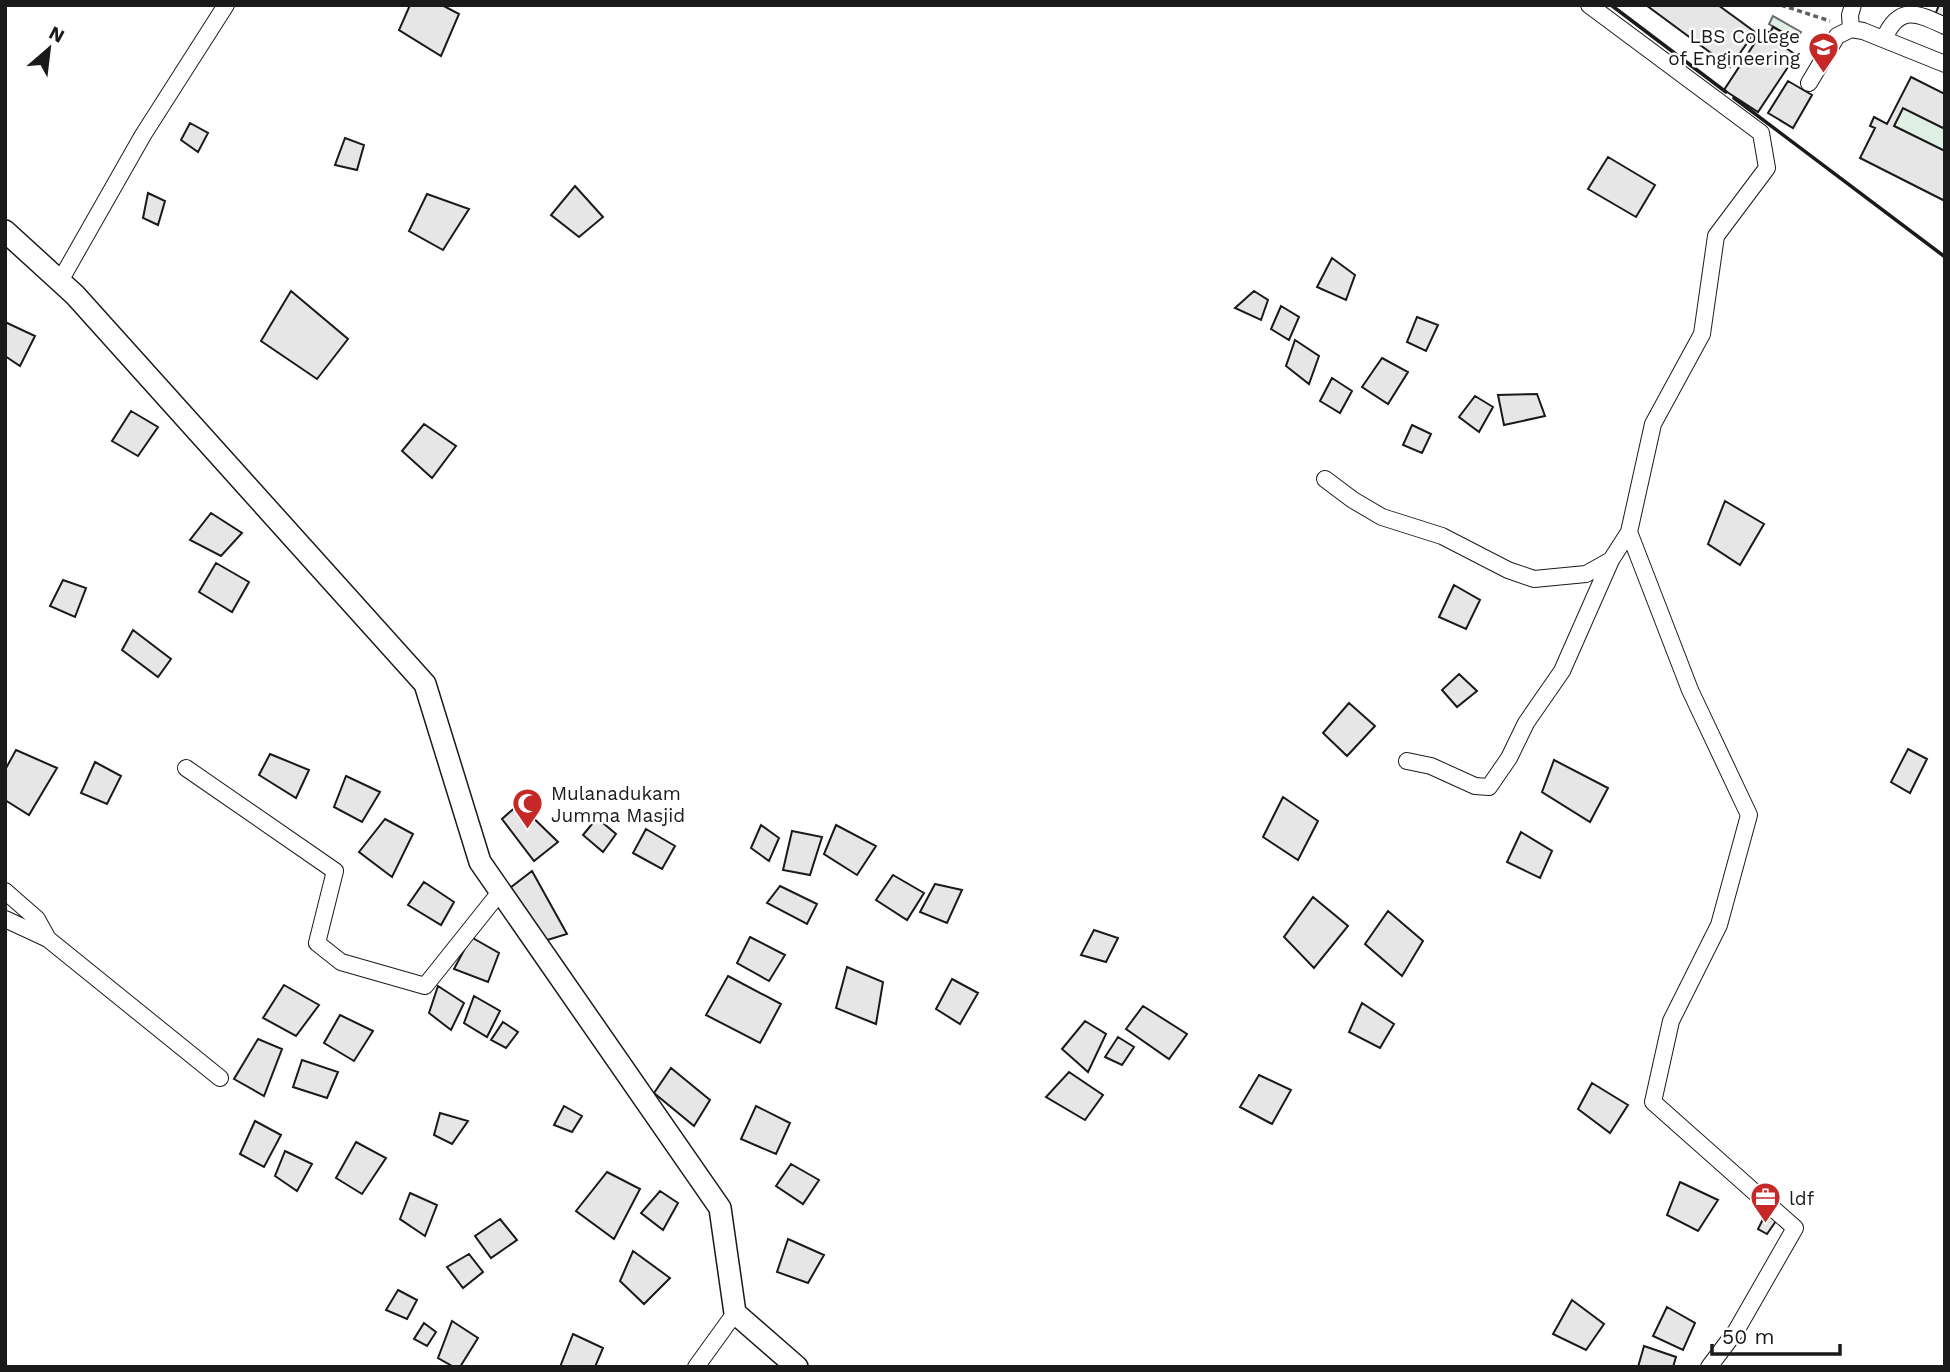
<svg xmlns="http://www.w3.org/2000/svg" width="1950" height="1372" viewBox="0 0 1950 1372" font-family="'Work Sans',sans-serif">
  <rect width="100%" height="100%" fill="#fff"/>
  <path fill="#e0efe3" stroke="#6a6a6a" stroke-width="2" d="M1773 16 1801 32 1796 40 1769 24Z
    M1903 108 1945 129V151L1894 126Z"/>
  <path fill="#e6e6e6" stroke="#1a1a1a" stroke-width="2" d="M410 5H442L459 14 441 56 399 30Z
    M1646 5H1718L1755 32 1730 67Z
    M1939 5H1945V17L1935 15Z
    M1773 27 1793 38 1786 48 1796 55 1758 112 1724 90 1764 29 1770 33Z
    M1911 77 1945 94V129L1903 108 1894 126 1945 151V201L1860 158 1875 128 1870 126 1874 117 1887 124Z
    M1788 81 1812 95 1793 128 1768 113Z
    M190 123 208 133 198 152 181 140Z
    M345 138 364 145 357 170 335 165Z
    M1608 157 1655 185 1636 217 1588 189Z
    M575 186 603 217 579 237 551 215Z
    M148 193 165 201 158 225 143 218Z
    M427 194 469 209 443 250 409 231Z
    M1332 258 1355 275 1346 300 1317 287Z
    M291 291 348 339 317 379 261 341Z
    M1254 291 1268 300 1261 320 1235 308Z
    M1281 306 1299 317 1289 340 1271 329Z
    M1417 317 1438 325 1426 351 1407 342Z
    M5 322 35 336 20 366 5 356Z
    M1295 340 1319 356 1309 384 1286 366Z
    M1382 358 1408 372 1388 404 1362 387Z
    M1332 378 1352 391 1340 413 1320 401Z
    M1537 394 1545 416 1504 425 1498 395Z
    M1475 396 1493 407 1479 432 1459 417Z
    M131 411 158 427 138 456 112 441Z
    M424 424 456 446 432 478 402 451Z
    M1412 425 1431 434 1422 453 1403 445Z
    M1725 501 1764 524 1740 565 1708 544Z
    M211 513 242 533 221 556 190 540Z
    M216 563 249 582 232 612 199 592Z
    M63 580 86 588 75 617 50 606Z
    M1454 585 1480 600 1466 629 1439 617Z
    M133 630 171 659 158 677 122 650Z
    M1459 674 1477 691 1457 707 1442 690Z
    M1349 703 1375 726 1347 756 1323 733Z
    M1908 749 1927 759 1910 793 1891 782Z
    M16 750 57 768 29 815 5 800V770Z
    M270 754 309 770 296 798 259 775Z
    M1554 760 1608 788 1590 822 1542 792Z
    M95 762 121 776 107 804 81 793Z
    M346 776 380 792 362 822 334 807Z
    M1283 797 1318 821 1298 860 1263 837Z
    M519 804 558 842 534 861 502 819Z
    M597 818 616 834 603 852 583 835Z
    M385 819 413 834 392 877 359 852Z
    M761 825 779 838 769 861 751 848Z
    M836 825 876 846 857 875 824 854Z
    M646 829 675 846 662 869 633 853Z
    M792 831 822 837 810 875 783 870Z
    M1521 832 1552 851 1540 878 1507 862Z
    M532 871 567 934 544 941 510 888Z
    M893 875 924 893 907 920 876 900Z
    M424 882 454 902 441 925 408 905Z
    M935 884 962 890 947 923 920 912Z
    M780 886 817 904 807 924 767 903Z
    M1313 897 1348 926 1314 968 1284 937Z
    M1388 911 1423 941 1402 976 1365 944Z
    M1094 930 1118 938 1106 962 1081 955Z
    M471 937 499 953 488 982 454 969Z
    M750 937 785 955 769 981 737 963Z
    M847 967 883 982 876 1024 836 1008Z
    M728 976 781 1004 760 1043 706 1015Z
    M952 979 978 993 960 1024 936 1009Z
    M284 985 319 1005 296 1036 263 1018Z
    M438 986 464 1003 451 1030 429 1013Z
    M474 996 500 1011 487 1037 464 1023Z
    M1362 1003 1394 1024 1380 1048 1349 1032Z
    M1143 1006 1187 1034 1169 1059 1126 1029Z
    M340 1015 373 1031 354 1061 324 1043Z
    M1085 1021 1106 1034 1088 1072 1062 1049Z
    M503 1022 518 1032 506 1048 491 1040Z
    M1118 1037 1134 1047 1122 1065 1105 1057Z
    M258 1039 282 1049 264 1096 234 1079Z
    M302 1060 338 1072 327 1098 293 1087Z
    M671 1068 710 1100 694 1126 654 1093Z
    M1069 1072 1103 1095 1085 1120 1046 1097Z
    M1259 1075 1291 1090 1272 1124 1240 1107Z
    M1592 1083 1628 1105 1610 1133 1578 1109Z
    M564 1106 582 1116 572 1132 554 1125Z
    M756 1106 790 1123 776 1154 741 1139Z
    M440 1113 468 1121 452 1144 434 1135Z
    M255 1121 281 1135 264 1167 240 1154Z
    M356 1142 386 1158 362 1194 336 1178Z
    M285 1151 312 1164 297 1191 275 1176Z
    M791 1164 819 1180 803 1204 776 1186Z
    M607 1172 640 1189 614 1239 576 1211Z
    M1680 1182 1718 1200 1698 1231 1667 1215Z
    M660 1191 678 1203 663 1230 641 1213Z
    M410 1193 437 1205 425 1236 400 1219Z
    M1766 1213 1776 1221 1767 1234 1758 1229Z
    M500 1219 517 1240 491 1258 475 1236Z
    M788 1239 824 1255 808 1283 777 1272Z
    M633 1251 670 1278 644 1304 620 1281Z
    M469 1254 483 1272 463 1288 447 1267Z
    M398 1290 417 1300 407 1319 386 1310Z
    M1572 1300 1604 1324 1586 1350 1553 1334Z
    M1667 1307 1695 1323 1683 1350 1653 1336Z
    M452 1321 478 1338 460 1367H454L438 1358Z
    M424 1323 436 1332 427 1346 414 1339Z
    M573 1334 603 1348 595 1367H560Z
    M1644 1346 1676 1357 1673 1367H1638Z"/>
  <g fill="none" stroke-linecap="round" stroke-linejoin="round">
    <defs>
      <path id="minor" d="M1589 5 1761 133 1767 168 1716 236 1702 334 1653 424 1629 532 1690 690 1749 815 1719 925 1671 1021 1653 1102 1795 1228 1736 1331 1709 1367
        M1851 29 1863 31 1945 64
        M1851 29 1850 15 1853 5
        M1884 39C1899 4 1917 13 1945 26
        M1809 83 1837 36 1851 29
        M60 281 143 135 226 5
        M1325 479 1353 500 1382 517 1442 536 1508 570 1534 579 1586 574 1611 560 1629 532
        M1407 761 1431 766 1475 786 1489 787 1509 758 1526 723 1562 671 1611 560
        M186 768 335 871 317 943 341 962 425 986 500 892
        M5 891 37 919 48 939
        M5 919 48 939 220 1078
        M696 1367 735 1313"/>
      <path id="secondary" d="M5 231 75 295 425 684 480 862 720 1208 735 1313 797 1367"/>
    </defs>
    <use href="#minor" stroke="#1a1a1a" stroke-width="18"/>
    <use href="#secondary" stroke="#1a1a1a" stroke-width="24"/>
    <path stroke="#5f5f5f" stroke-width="3.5" stroke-dasharray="5 3.5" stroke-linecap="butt" d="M1781 5 1830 21"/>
    <use href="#minor" stroke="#fff" stroke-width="16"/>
    <use href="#secondary" stroke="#fff" stroke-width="21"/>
    <path stroke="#1a1a1a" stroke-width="3.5" d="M1611 5 1726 92
      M1734 98 1945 257"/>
  </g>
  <defs>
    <symbol id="university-pin" viewBox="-11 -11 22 30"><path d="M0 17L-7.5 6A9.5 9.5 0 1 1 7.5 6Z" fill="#c62828" stroke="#fff"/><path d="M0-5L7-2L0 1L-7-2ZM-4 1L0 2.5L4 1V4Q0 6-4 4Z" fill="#fff"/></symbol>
    <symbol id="mosque-pin" viewBox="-11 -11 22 30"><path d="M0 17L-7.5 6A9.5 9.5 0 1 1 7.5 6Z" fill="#c62828" stroke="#fff"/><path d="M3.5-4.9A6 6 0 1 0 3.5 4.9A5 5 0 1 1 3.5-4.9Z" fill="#fff"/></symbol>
    <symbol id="office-pin" viewBox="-11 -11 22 30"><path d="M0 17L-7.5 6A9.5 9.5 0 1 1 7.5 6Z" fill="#c62828" stroke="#fff"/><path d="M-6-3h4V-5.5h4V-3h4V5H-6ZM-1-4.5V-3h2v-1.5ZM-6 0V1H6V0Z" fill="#fff"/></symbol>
  </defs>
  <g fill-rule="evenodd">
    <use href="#university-pin" x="1806" y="30" width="35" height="47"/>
    <use href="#mosque-pin" x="510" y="786" width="35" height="47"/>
    <use href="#office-pin" x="1748" y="1180" width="35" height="47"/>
  </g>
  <g text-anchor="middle" stroke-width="5" stroke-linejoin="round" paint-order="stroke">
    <g font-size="19" fill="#1a1a1a" stroke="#fff" text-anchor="start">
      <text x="1800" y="43" text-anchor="end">LBS College<tspan x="1800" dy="22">of Engineering</tspan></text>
      <text x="551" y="800">Mulanadukam<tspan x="551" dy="22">Jumma Masjid</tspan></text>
      <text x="1789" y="1205">ldf</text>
    </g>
  </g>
  <rect width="1950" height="1372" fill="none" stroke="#1a1a1a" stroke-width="14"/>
  <g transform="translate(49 49) rotate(28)" stroke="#ffffff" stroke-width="5" paint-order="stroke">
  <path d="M0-5L12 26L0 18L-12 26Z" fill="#1a1a1a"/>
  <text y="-10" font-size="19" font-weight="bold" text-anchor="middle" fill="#1a1a1a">N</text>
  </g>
  <path d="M1712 1344v10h128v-10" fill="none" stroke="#1a1a1a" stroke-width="3.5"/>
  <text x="1722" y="1344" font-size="21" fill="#1a1a1a" stroke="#ffffff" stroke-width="5" paint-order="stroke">50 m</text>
</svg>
